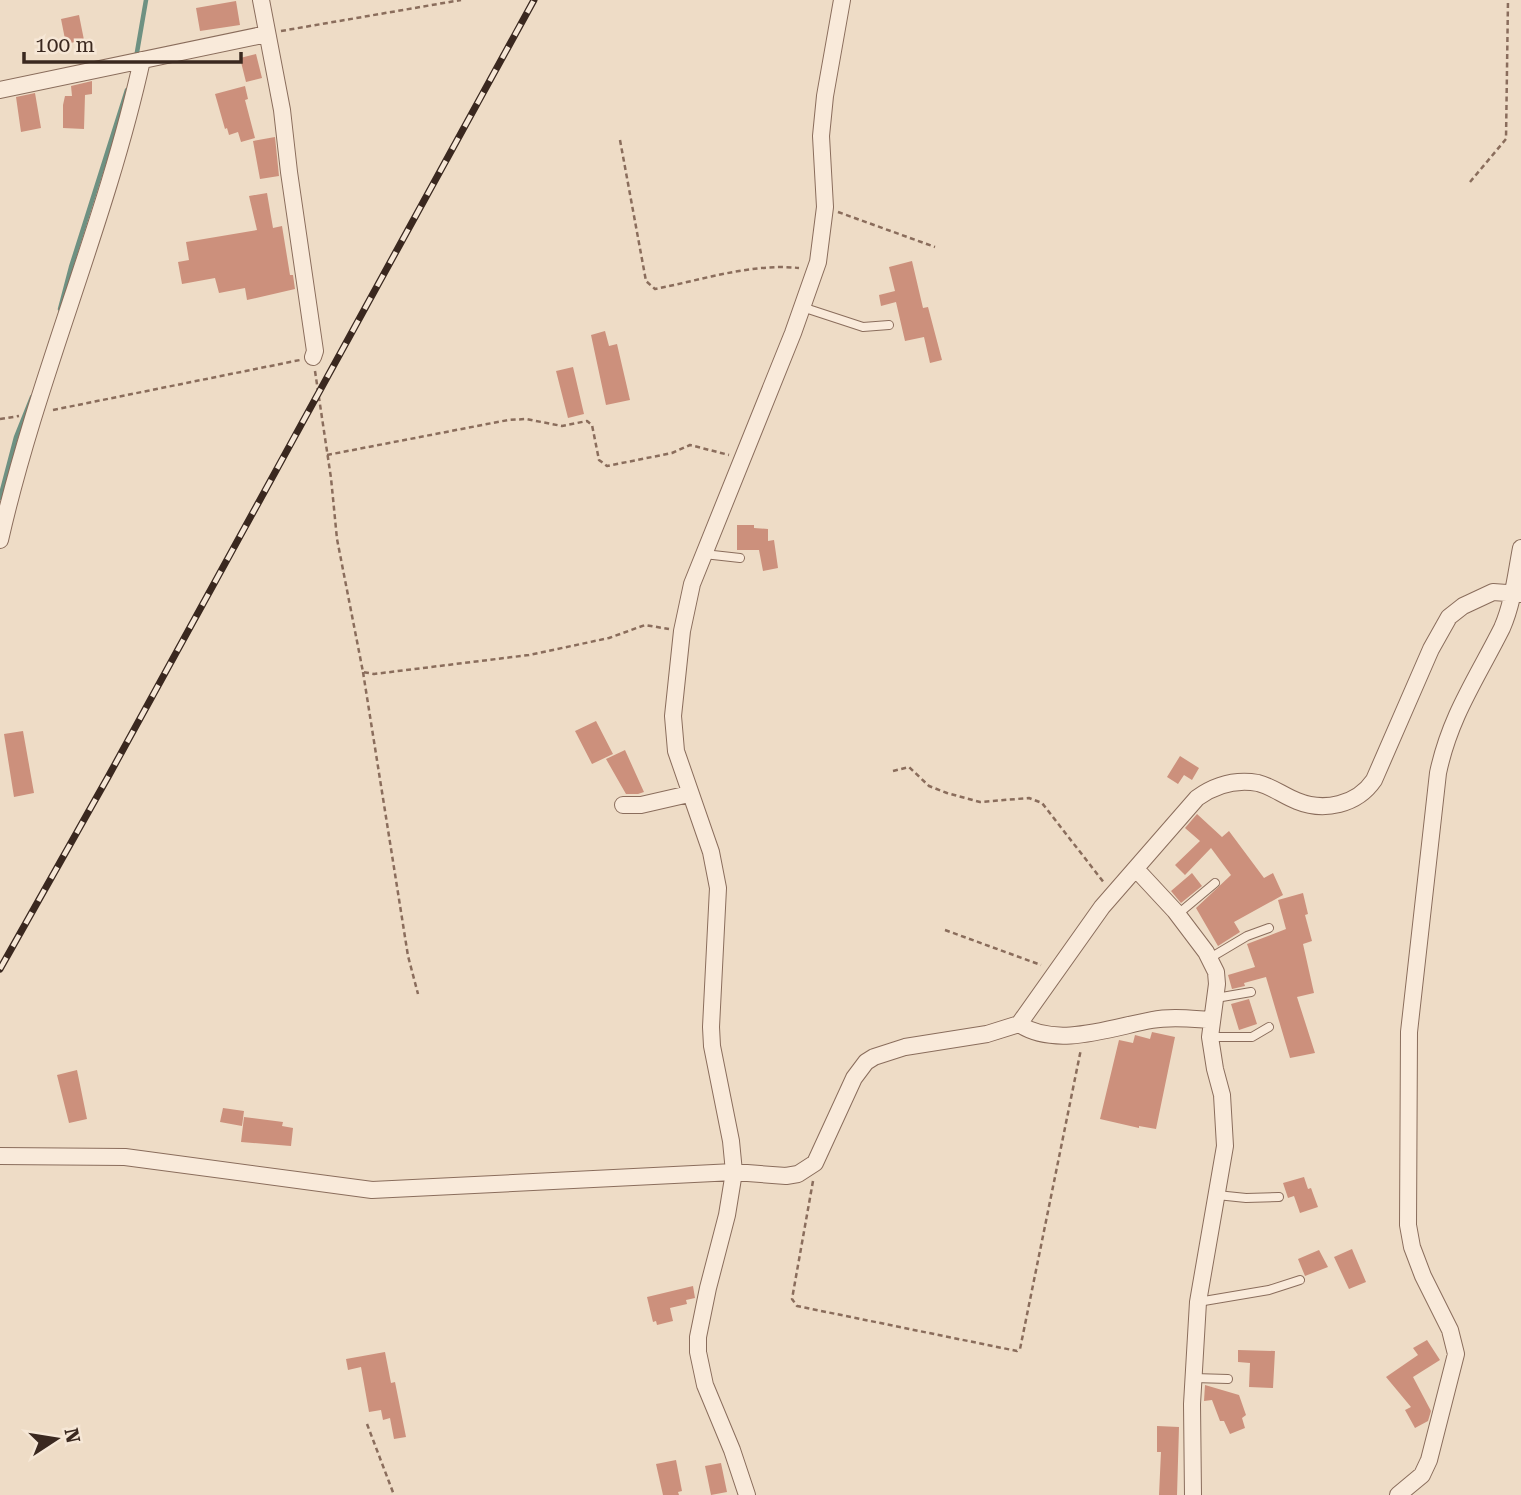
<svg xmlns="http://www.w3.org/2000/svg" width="1521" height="1495" viewBox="0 0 1521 1495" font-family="'Roboto Serif',serif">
  <rect width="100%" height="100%" fill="#eedcc6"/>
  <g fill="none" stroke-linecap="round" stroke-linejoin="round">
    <path stroke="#6e9182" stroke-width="4.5" d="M136 58 146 0
      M60 309 71 267 127 90
      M0 498 16 437 32 397"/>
  </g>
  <path fill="#cc907c" d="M236 1 240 25 200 31 196 8Z
    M79 15 84 40 66 44 61 19Z
    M256 54 262 78 246 82 240 58Z
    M92 81V94L85 95 84 129 63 128V105L65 96H72L71 86Z
    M245 86 248 99 245 100 255 138 241 142 238 132 229 135 227 128 225 129 215 94Z
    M35 93 41 128 21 132 16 97Z
    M275 137 279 176 260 179 253 141Z
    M267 193 273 228 282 226 290 275H293L295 289 247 300 245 288 219 293 215 278 182 284 178 262 189 260 186 242 257 230 249 196Z
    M912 261 923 308 928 307 942 360 930 363 924 337 905 341 896 302 881 306 879 295 895 291 889 267Z
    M605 331 609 346 617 344 630 400 606 405 591 335Z
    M573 367 584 414 568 418 556 371Z
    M737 525H754V528L768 529V541L774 540 778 568 763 571 759 550H737Z
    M596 721 613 754 592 764 575 731Z
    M23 731 34 793 14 797 4 734Z
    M625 750 644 792 638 794H626L606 759Z
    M1180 756 1199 768 1192 780 1184 775 1178 784 1167 777Z
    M1197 814 1222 837 1229 831 1264 878 1273 873 1283 895 1234 922 1240 932 1218 946 1196 908 1231 875 1211 848 1185 875 1175 865 1200 841 1185 828Z
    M1192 873 1202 886 1181 903 1171 891Z
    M1303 893 1308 914 1305 915 1312 941 1303 944 1314 993 1297 997 1315 1053 1290 1058 1266 977 1244 983 1245 986 1232 989 1228 975 1255 967 1247 944 1286 929 1278 900Z
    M1249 999 1257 1024 1239 1030 1231 1004Z
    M1152 1032 1175 1037 1156 1129 1139 1126V1128L1100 1119 1119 1040 1133 1043 1135 1035 1150 1039Z
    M77 1070 87 1119 69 1123 57 1075Z
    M223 1108 244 1111 242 1126 220 1122Z
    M244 1117 283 1122 282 1126 293 1128 291 1146 241 1142Z
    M1304 1177 1308 1189 1311 1188 1318 1207 1300 1213 1294 1196 1288 1198 1283 1183Z
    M1352 1249 1366 1282 1349 1289 1334 1257Z
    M1319 1250 1328 1267 1305 1276 1298 1259Z
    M693 1286 695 1298 686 1300 687 1304 670 1308 673 1321 657 1325 656 1321 653 1322 647 1297Z
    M1427 1340 1440 1360 1413 1377 1431 1411 1428 1421 1415 1428 1405 1410 1411 1407 1386 1377 1418 1355 1413 1348Z
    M1238 1350 1275 1351 1273 1388 1249 1387 1250 1363 1238 1362Z
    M385 1352 391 1383 395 1382 406 1437 394 1439 390 1418 383 1420 381 1410 369 1412 361 1367 348 1370 346 1359Z
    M1205 1385 1239 1395 1246 1415 1242 1418 1245 1428 1230 1434 1224 1421H1220L1212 1400 1204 1401Z
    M1157 1426 1179 1427 1177 1495H1159L1161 1452H1157Z
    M676 1460 682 1491 678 1492 679 1495H663L656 1464Z
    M721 1463 727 1492 711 1495 705 1466Z"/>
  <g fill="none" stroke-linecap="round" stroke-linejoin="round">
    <defs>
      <path id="service" d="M802 307 863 327 889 325
        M704 554 740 558
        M1178 914 1215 883
        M1210 958 1247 936 1269 928
        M1216 998 1251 992
        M1210 1037H1252L1269 1027
        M1217 1195 1246 1198 1279 1197
        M1198 1302 1269 1290 1300 1280
        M1194 1378 1228 1379"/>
      <path id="minor" d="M261 0 282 110 289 172 315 351 313 357
        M0 90 267 34
        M0 540C37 377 106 223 142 60
        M623 805H641L689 794
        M1136 869 1175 911 1206 952 1216 972 1217 984 1210 1037 1215 1069 1222 1095 1225 1146 1198 1302 1192 1404 1193 1495
        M1019 1024C1056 1049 1113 1027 1152 1020 1172 1016 1193 1019 1212 1020
        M0 1156 125 1157 372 1190 734 1172 786 1176 798 1174 815 1163 854 1078 866 1062 874 1057 905 1047 987 1034 1019 1024 1102 907 1197 798C1215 785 1235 779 1258 783 1271 786 1284 796 1297 801 1324 812 1357 805 1374 780L1431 649 1449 617 1463 606 1493 592 1521 594
        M747 1495 732 1450 705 1385 698 1352V1337L708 1288 727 1215 734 1172 731 1141 712 1046 711 1027 718 888 711 852 676 751 673 716 682 631 692 584 793 333 818 262 825 207 821 136 825 96 842 0
        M1398 1495 1422 1475 1429 1460 1456 1354 1450 1330 1423 1276 1412 1247 1408 1225 1409 1032 1438 773C1450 716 1477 678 1502 628 1513 603 1516 574 1521 548"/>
    </defs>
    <use href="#service" stroke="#8a6d5c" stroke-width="10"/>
    <use href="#minor" stroke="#8a6d5c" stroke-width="18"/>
    <path stroke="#8a6d5c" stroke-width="2.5" stroke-dasharray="5 3.5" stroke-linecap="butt" d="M281 31 461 0
      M620 140 646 281 655 289C702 280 751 263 799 268
      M1470 182 1506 139 1508 0
      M838 212 935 247
      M315 371 331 478 337 539 363 672 374 674 529 655 609 638 645 625 669 629
      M53 410 300 360
      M0 419 19 416
      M327 455 508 420 526 419 562 426 587 421 592 425 599 460 607 466 672 453 690 445 729 455
      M363 672 408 956 418 994
      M893 771 909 767 929 786 947 793 980 802 1029 798 1042 803 1105 884
      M945 930 1041 965
      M813 1181 792 1299 797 1306 1017 1351 1020 1349 1081 1049
      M367 1424 394 1495"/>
    <use href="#service" stroke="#f9eada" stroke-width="8"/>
    <use href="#minor" stroke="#f9eada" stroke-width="16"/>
    <defs>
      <path id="rail" d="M0 969 108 777 534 0"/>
    </defs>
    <use href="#rail" stroke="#3a281f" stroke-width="7"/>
    <use href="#rail" stroke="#f6e7d6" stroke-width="4.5" stroke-dasharray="13" stroke-linecap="butt"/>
  </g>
  <g transform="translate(56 1439) rotate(78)" stroke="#f6e7d6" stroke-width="5" paint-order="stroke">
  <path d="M0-5L12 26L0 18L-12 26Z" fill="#3a281f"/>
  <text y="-10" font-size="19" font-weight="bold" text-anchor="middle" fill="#3a281f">N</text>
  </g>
  <path d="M24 52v10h217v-10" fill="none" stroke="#3a281f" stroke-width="3.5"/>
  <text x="35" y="52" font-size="21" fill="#3a281f" stroke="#f6e7d6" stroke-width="5" paint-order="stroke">100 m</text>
</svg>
